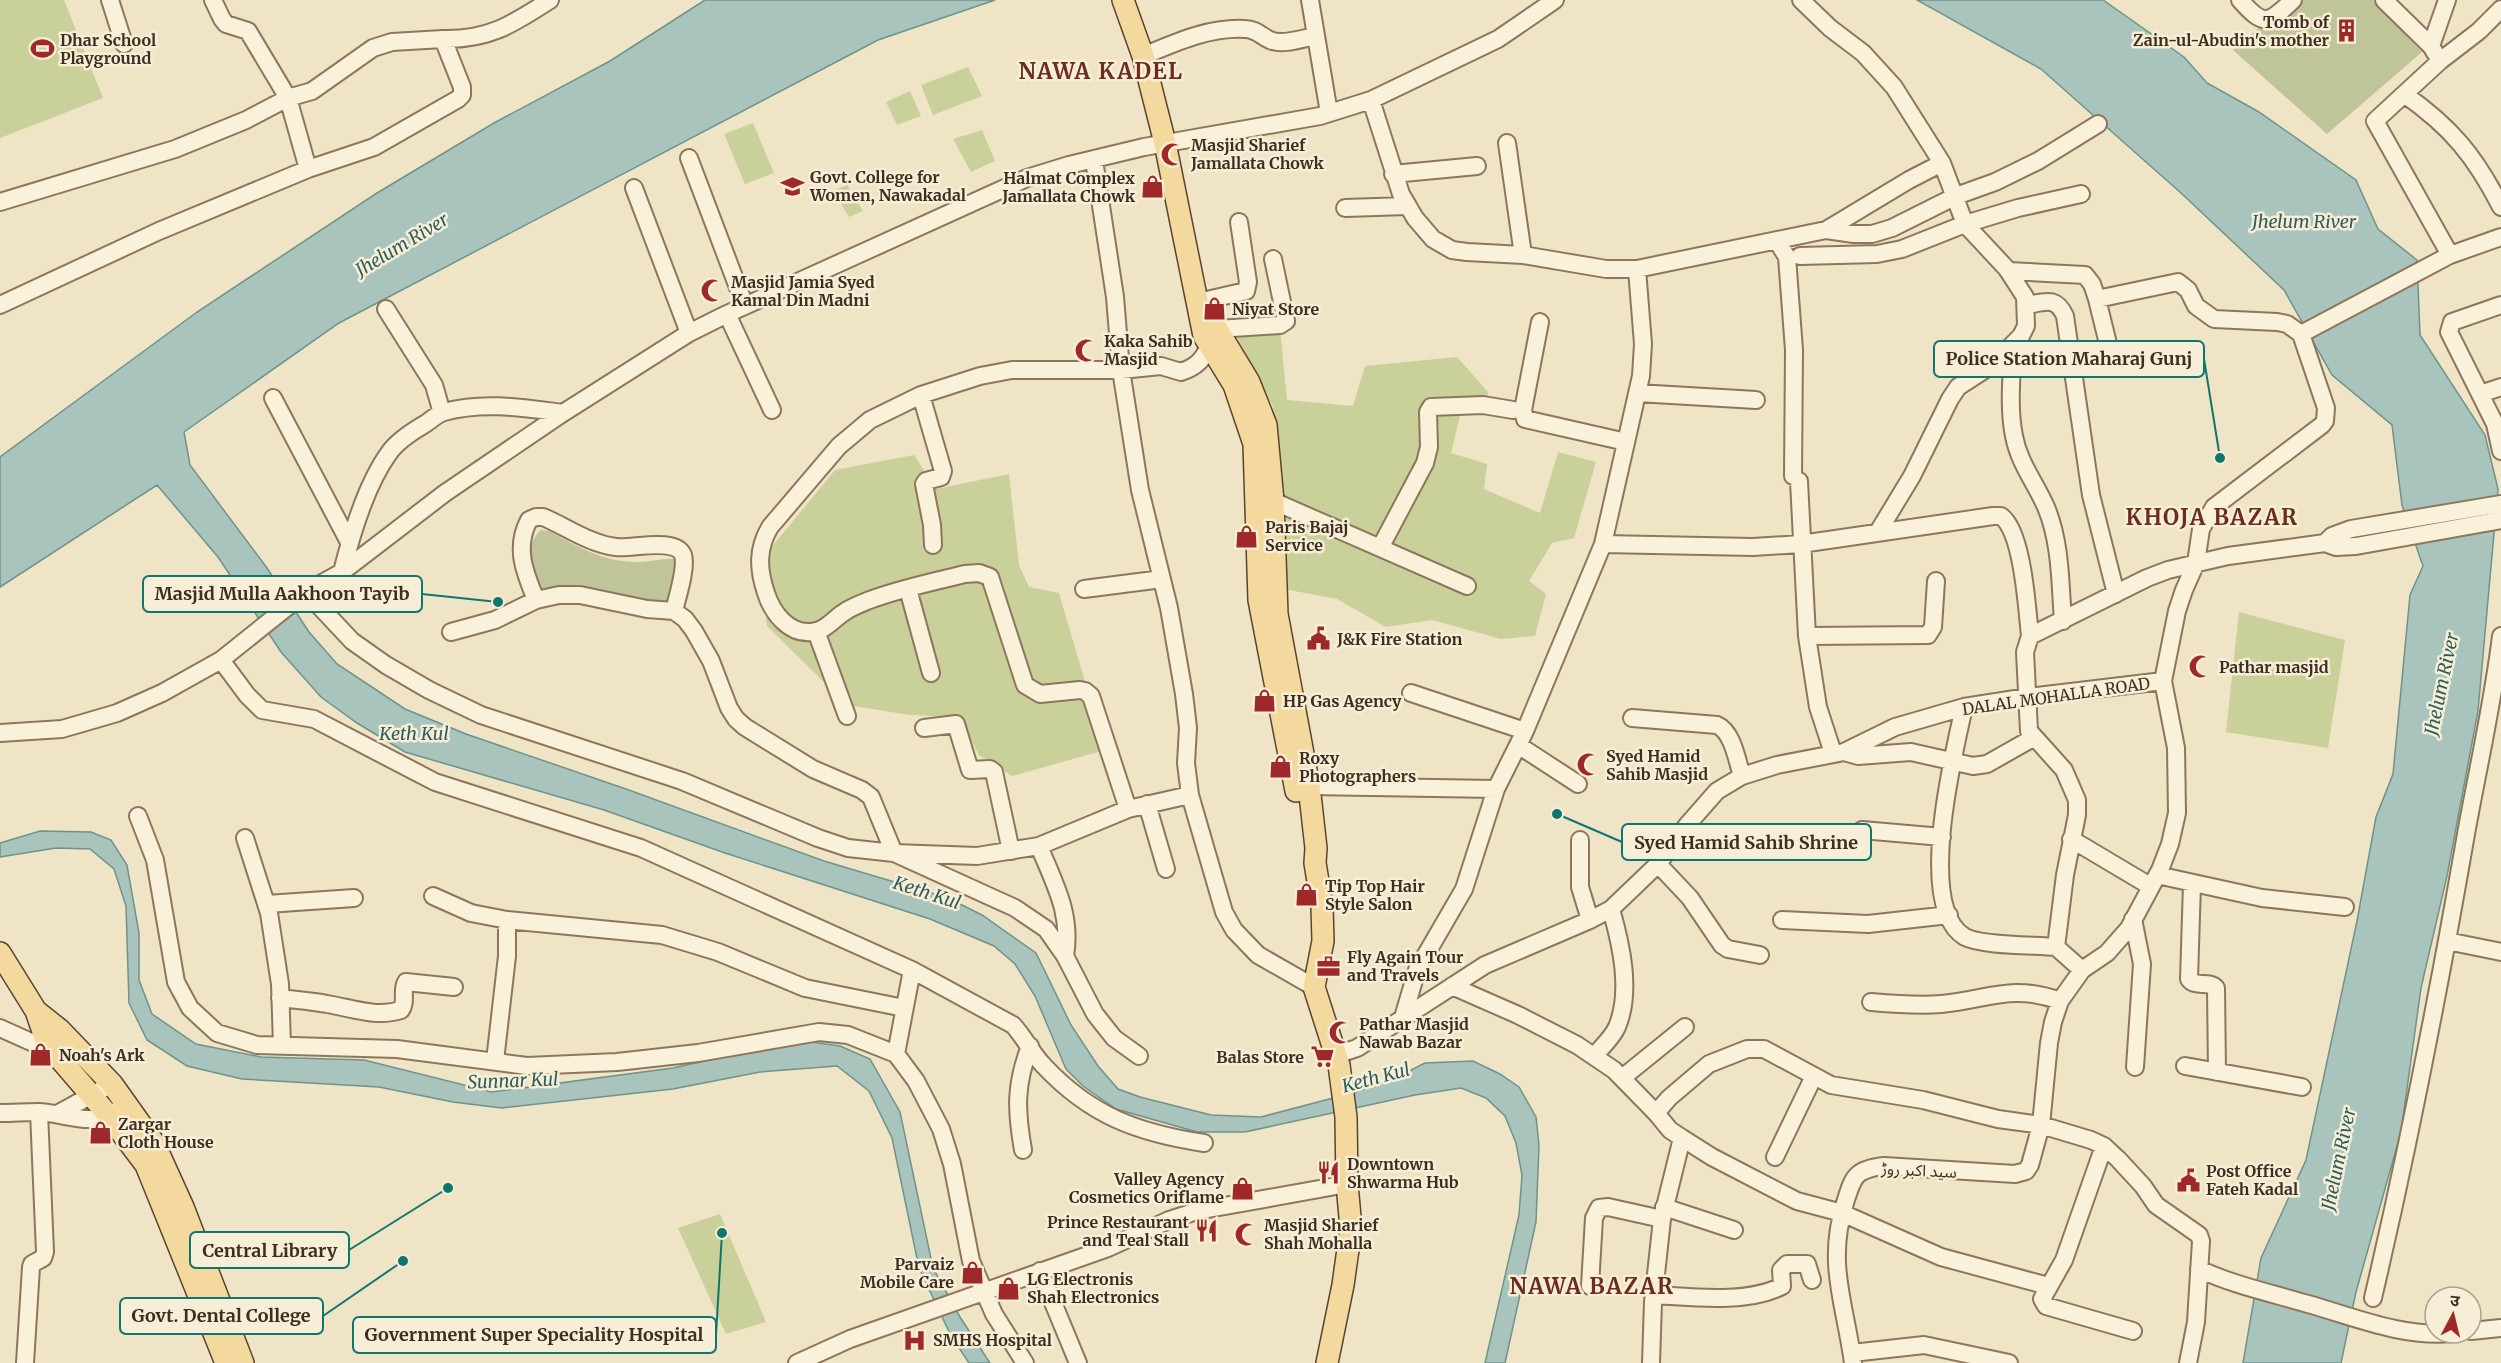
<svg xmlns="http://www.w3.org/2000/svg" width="2501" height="1363" viewBox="0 0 2501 1363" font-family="Merriweather,'Noto Sans Arabic','Noto Sans Devanagari',serif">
  <rect width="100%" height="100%" fill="#f0e4c7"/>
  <path fill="#c9d09a" d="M0 0H64L103 98 0 138Z
    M968 67 982 96 933 115 921 85Z
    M910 91 921 116 897 125 886 102Z
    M753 123 774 173 745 184 724 134Z
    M982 130 995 161 971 172 953 139Z
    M847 185 863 211 849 217 833 191Z
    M1231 326 1280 328 1287 400 1353 406 1365 366 1457 357 1488 392 1486 407 1462 408 1451 453 1487 464 1484 489 1540 513 1558 452 1596 462 1574 538 1552 543 1529 581 1546 594 1535 636 1501 639 1432 620 1386 627 1337 599 1284 589 1273 407Z
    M914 455 936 489 1009 474 1019 565 1029 587 1059 593 1105 750 1012 776 979 755 959 717 910 715 847 705 767 626 763 596 769 550 835 470Z
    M2239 612 2345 640 2328 748 2226 732Z
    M720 1214 766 1322 726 1334 678 1228Z"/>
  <path fill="#bfc499" d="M2298 0H2373L2422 52 2327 134 2233 50 2261 26Z
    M541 530 549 531C579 547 602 562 638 562 651 562 663 558 676 559L678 565 672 609 537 597C531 573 521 550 541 530Z"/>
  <path fill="#a8c4bc" stroke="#6e938a" stroke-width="1.5" d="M705 0H995L878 40 339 323 184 432 190 465 267 568 309 632 337 664 405 709 466 734 626 789 824 861 948 898 982 915 1036 953 1071 1025 1098 1066 1118 1089 1140 1097 1211 1115 1261 1117 1356 1092 1395 1078 1425 1063 1473 1061 1500 1074 1519 1087 1536 1117 1539 1145 1536 1222 1505 1363H1485L1519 1215 1522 1175 1516 1143 1505 1116 1486 1098 1461 1088 1415 1095 1245 1132H1197L1116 1109 1083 1086 1066 1069 1035 996 1015 964 994 946 930 919 725 853 604 810 405 752 357 723 321 697 281 652 218 557 157 485 0 587V457L197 312 377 193 494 123 610 61Z
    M1917 0H2103L2184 57 2207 83 2259 112 2356 180 2378 229 2417 260 2420 335 2485 435 2498 489 2478 711 2447 876 2421 988 2401 1132 2356 1292 2341 1363H2243L2261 1258 2306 1160 2357 921 2376 817 2393 774 2410 595 2423 566 2402 505 2392 425 2332 375 2284 290 2181 193 2041 69Z
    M40 831 91 832 111 840 127 865 139 933V980L152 1014 196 1044 261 1057 364 1060 492 1092 673 1068 770 1046 812 1042 840 1046 870 1059 900 1112 933 1268 960 1317 990 1363H969L951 1336 919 1268 892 1138 869 1091 837 1066 760 1072 673 1089 502 1108 453 1102 379 1087 242 1079 187 1066 147 1040 129 1003 126 906 114 869 90 849 56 848 0 857V843Z"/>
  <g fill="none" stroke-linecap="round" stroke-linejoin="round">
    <defs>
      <path id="minor" d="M110 0 124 44
        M213 0 222 19 226 24 248 31 288 98 308 169
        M1310 0 1329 113
        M1801 0 1830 28 1863 53 1894 87 1942 163 1965 224 2007 269 2025 297 2026 326 2021 336 1992 365 1958 387 1950 399 1912 476 1878 532
        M2240 0C2264 27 2268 24 2293 0
        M2384 0 2431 46 2440 61
        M2431 46 2447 0
        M1143 56C1177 42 1209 27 1245 29 1256 29 1261 36 1270 40 1282 46 1303 38 1316 36
        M2404 94C2451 127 2475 156 2501 207
        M1371 100 1401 194 1415 218 1433 239 1452 250 1467 252 1523 255 1606 269H1637L1826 230 1909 180 1942 163
        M1507 143 1523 255
        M689 158 745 306
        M1094 160 1115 297 1121 370 1140 490 1169 608 1184 694 1188 728 1186 763 1190 795 1224 912 1234 930 1258 955 1314 987
        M1393 174 1477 166
        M634 188 689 333
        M0 202 175 149 246 120 288 98 312 91 373 48 392 42 443 39
        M1345 208 1407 206
        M1826 230 1854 234H1872L1892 228 1956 196 1995 182 2038 161 2098 124
        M1777 241 1787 257 1794 350 1793 476
        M2450 255 2375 121 2440 61 2479 31 2501 9
        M1800 256 1877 254 1902 249 1965 224 2018 208 2081 194
        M2097 299 2114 368
        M1198 302 1246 291 1248 282 1239 222
        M0 305 159 231 308 169 374 147 458 99 462 95V87L443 39C489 40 513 24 550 0
        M2027 305C2045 302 2056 296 2065 316L2091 495 2116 594
        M2501 305 2452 322 2449 332 2495 424 2501 451
        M386 309 434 385 442 413
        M727 314 772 410
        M1540 322 1523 410 1525 419 1626 442
        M1217 329 1280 325 1286 321 1273 259
        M2301 334 2450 255 2501 237
        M2013 344C2012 373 2008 407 2014 436 2019 463 2035 482 2046 507 2061 543 2060 583 2063 621
        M1637 393 1756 400
        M2480 394 2501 387
        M921 395 943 471 941 477 926 481 924 484 932 525 933 545
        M273 398 349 542
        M1799 481 1807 636 1818 707 1833 753
        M1273 501 1467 586
        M2325 543 2336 547 2356 546 2501 520
        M1603 544 1753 547 1801 544 1993 516H2001C2023 532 2027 609 2030 636
        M1380 548 1425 463 1429 447 1428 412 1431 407 1483 405 1513 410
        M342 572C351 536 367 483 389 453 397 441 413 431 425 424 431 420 437 414 444 412 484 401 524 408 563 413
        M908 589 931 673
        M1084 589 1162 579
        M306 592 352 641 386 665 429 690 481 715 682 781 818 838 848 848 894 853 977 856 1039 846 1128 809 1190 795
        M536 600C525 573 514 548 529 520L536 517H543C567 527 590 544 616 547 632 549 676 537 683 555 687 568 677 598 674 611
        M816 631 847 716
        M451 632 495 620 536 600 559 595H580L647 609 674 611 685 619 694 631 711 661 729 708 736 719 745 727 813 769 862 790 871 797 894 853 1015 908 1046 929 1065 956 1095 1014 1114 1038 1139 1056
        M1807 636 1928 635 1933 627 1936 581
        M221 660 247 695 262 710 314 719 435 782 641 848 912 970 1013 1025C1025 1038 1032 1054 1044 1066 1091 1116 1138 1133 1204 1143
        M1411 693 1525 731
        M1964 707C1954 753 1915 908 1965 937 1982 946 2035 945 2056 947
        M1632 718 1717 725C1733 732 1737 761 1742 776
        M924 728 956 724 970 770 990 769 994 772 1011 851
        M0 733 62 729 117 713 162 693 221 660 306 592 342 572 445 493 563 413 689 333 727 314 1027 178 1069 165 1144 147 1320 116 1371 100 1498 39 1555 0
        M1518 745 1578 784
        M1844 752 1858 756 1911 752 1973 766 1987 764 2033 738
        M1309 786 1496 789
        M1147 804 1166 869
        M1128 809 1091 696 1085 691 1080 690 1040 694 1025 685 990 577 979 573 965 574C932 582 898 589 867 601 860 604 852 607 846 611 834 618 826 631 811 632 788 634 772 612 766 593 758 569 757 549 770 527L839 446 870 420 921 395 980 376 1012 370H1121L1161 366 1181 372C1196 367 1203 360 1209 346
        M138 816 155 860 176 982 190 1008 217 1033 257 1045 397 1049 527 1066 617 1062 698 1053 819 1032 848 1035 896 1054 916 1081 941 1129 952 1164 971 1261 994 1314 1025 1363
        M1862 830 1942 837
        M245 838 269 913 280 984 282 1046
        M2071 839 2150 886
        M1580 840V887L1590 920
        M1039 846C1055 885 1072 914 1065 956
        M1658 864 1690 898 1722 945 1728 949 1760 955
        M2157 875 2262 898 2345 907
        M2192 884 2189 979C2195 988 2209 980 2216 988L2217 1072
        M433 896 471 913 507 920 662 935 718 952 805 988 904 1008
        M267 904 354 898
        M2133 919 2142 964 2135 1067
        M1782 920 1868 924 1949 915
        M2447 941 2501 952
        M2082 970 2056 947 2065 875 2077 815V800L2064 770 2029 731 2025 652 2030 636 2147 578 2168 570 2228 556 2325 543 2332 536 2351 529 2501 504
        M1452 986 1518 1015 1577 1045 1614 1070 1656 1113 1670 1130 1682 1138 1712 1157 1797 1201 1842 1213 1941 1257 2048 1286
        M280 998C296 1000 312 1001 327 1004 352 1008 375 1018 401 1010 407 1002 401 991 406 982L454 987
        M1871 1002C1894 1004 1918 1006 1941 1004 1988 1000 2010 983 2060 1001
        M1402 1021 1417 970 1464 889 1496 789 1525 731 1603 544 1641 376 1643 344 1637 269
        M0 1028 31 1042 46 1040
        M896 1054 912 970
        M1336 1055 1357 1048 1485 965 1590 920 1611 909 1658 864 1688 824 1717 791 1742 776 1777 765 1844 752 1895 727 1964 707 2028 697 2163 681
        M1594 1056C1602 1047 1612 1038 1617 1027 1632 991 1621 944 1611 909
        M495 1061 507 956V920
        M2185 1066 2302 1087
        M1622 1078 1685 1027
        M0 1113C13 1113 25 1112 38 1112 65 1113 92 1128 116 1111
        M1656 1113 1669 1098 1709 1064 1747 1049H1764L1831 1085 1923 1100 1998 1119 2041 1125 2091 1140 2104 1146 2118 1159 2143 1186 2156 1205 2199 1235 2201 1241 2196 1322 2188 1363
        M57 1114 112 1084
        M2104 1146 2064 1260 2042 1299 2046 1306 2133 1331
        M1023 1150C1016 1110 1015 1085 1030 1046
        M1775 1157 1814 1076
        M1664 1207 1734 1230
        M2199 1269C2233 1285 2271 1293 2308 1304 2354 1317 2404 1338 2452 1333
        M1040 1271 1078 1363
        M1590 1286 1594 1218 1599 1208 1608 1207 1662 1219
        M1654 1295C1692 1297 1747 1304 1782 1286L1781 1270 1787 1264H1807L1812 1280
        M2373 1298C2409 1144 2439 990 2466 834 2478 767 2493 703 2501 636
        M2471 1331 2501 1328
        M1852 1353 1924 1345 2009 1363
        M25 1363 31 1267 32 1264 43 1258 45 1252 39 1112
        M797 1363 850 1339 1108 1248 1169 1220 1197 1211 1347 1184
        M1651 1363 1653 1302 1662 1219 1682 1138
        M1853 1363C1845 1303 1826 1264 1845 1203 1853 1177 1855 1169 1884 1166L2015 1174 2026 1171 2030 1165 2041 1125 2049 1043 2053 1022 2060 1001 2082 970 2107 953 2129 928 2160 870 2170 844 2177 813 2176 748 2163 681 2177 611 2184 590 2196 563 2201 529 2214 507 2322 425 2325 421 2326 408 2301 334 2287 324 2277 322 2214 319 2196 306 2188 290 2178 282 2097 299 2092 284 2085 275 2008 271"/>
      <path id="major" d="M1123 0 1143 56 1165 143 1204 336 1234 385 1254 444 1259 600 1296 791
        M1201 314 1217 329 1249 382 1266 425 1273 501 1277 614 1309 786 1316 848 1315 863 1322 906 1323 941 1314 987 1339 1065 1346 1117 1347 1184 1351 1228 1343 1285 1327 1363
        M0 953 36 1011 46 1040 54 1052 109 1116 146 1165 226 1363
        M36 1011 60 1030 112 1084 154 1143 183 1207 243 1363"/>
    </defs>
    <use href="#minor" stroke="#8d765b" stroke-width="20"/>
    <use href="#major" stroke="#5b442f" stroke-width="24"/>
    <use href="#minor" stroke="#faf1db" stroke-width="16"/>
    <use href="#major" stroke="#f4d99e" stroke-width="21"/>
  </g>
  <defs>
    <symbol id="building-bare" viewBox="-9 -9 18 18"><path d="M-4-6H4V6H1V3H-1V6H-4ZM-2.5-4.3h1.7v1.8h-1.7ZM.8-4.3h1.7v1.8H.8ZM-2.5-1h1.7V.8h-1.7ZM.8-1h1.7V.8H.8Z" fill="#9f2829" stroke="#f7eed7" stroke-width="2.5" paint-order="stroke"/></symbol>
    <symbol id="stadium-bare" viewBox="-9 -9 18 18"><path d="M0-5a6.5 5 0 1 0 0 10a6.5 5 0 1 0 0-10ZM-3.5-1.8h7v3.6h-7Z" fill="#9f2829" stroke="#f7eed7" stroke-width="2.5" paint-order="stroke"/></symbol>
    <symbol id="mosque-bare" viewBox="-9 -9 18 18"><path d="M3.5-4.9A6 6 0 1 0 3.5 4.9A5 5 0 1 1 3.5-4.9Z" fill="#9f2829" stroke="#f7eed7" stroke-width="2.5" paint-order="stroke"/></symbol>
    <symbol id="university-bare" viewBox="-9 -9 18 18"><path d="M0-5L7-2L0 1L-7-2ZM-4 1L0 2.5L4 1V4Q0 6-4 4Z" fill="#9f2829" stroke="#f7eed7" stroke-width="2.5" paint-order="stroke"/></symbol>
    <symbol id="shop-bare" viewBox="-9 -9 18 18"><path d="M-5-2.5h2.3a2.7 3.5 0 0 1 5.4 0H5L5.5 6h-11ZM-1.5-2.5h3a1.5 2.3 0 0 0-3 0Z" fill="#9f2829" stroke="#f7eed7" stroke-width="2.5" paint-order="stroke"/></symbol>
    <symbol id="civic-bare" viewBox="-9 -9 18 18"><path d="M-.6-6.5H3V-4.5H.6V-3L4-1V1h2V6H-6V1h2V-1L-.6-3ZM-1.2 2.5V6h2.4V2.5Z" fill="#9f2829" stroke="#f7eed7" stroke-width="2.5" paint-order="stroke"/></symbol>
    <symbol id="office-bare" viewBox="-9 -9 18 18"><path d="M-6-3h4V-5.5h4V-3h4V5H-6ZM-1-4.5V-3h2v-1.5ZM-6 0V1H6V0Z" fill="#9f2829" stroke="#f7eed7" stroke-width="2.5" paint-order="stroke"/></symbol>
    <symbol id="supermarket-bare" viewBox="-9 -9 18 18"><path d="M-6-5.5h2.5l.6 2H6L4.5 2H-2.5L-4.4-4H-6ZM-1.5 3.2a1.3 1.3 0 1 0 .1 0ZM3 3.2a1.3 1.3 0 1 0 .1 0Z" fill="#9f2829" stroke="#f7eed7" stroke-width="2.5" paint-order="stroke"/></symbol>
    <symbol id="restaurant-bare" viewBox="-9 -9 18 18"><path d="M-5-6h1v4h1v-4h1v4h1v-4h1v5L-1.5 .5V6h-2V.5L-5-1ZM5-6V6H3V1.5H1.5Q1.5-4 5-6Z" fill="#9f2829" stroke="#f7eed7" stroke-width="2.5" paint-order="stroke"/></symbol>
    <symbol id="hospital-bare" viewBox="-9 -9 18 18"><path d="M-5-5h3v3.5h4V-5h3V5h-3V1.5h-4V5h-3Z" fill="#9f2829" stroke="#f7eed7" stroke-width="2.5" paint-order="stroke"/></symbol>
  </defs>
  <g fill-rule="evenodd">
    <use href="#building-bare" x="2330" y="14" width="33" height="33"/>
    <use href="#stadium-bare" x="26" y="32" width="33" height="33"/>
    <use href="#mosque-bare" x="1156" y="138" width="33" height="33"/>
    <use href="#university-bare" x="776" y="170" width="33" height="33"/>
    <use href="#shop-bare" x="1136" y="170" width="33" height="33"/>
    <use href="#mosque-bare" x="696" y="274" width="33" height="33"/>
    <use href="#shop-bare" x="1198" y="292" width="33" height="33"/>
    <use href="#mosque-bare" x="1070" y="334" width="33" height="33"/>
    <use href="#shop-bare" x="1230" y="520" width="33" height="33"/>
    <use href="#civic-bare" x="1302" y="622" width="33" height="33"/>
    <use href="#mosque-bare" x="2184" y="650" width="33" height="33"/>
    <use href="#shop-bare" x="1248" y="684" width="33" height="33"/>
    <use href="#mosque-bare" x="1572" y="748" width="33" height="33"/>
    <use href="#shop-bare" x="1264" y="750" width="33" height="33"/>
    <use href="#shop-bare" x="1290" y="878" width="33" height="33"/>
    <use href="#office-bare" x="1312" y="950" width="33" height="33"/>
    <use href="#mosque-bare" x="1324" y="1016" width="33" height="33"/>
    <use href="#shop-bare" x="24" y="1038" width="33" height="33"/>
    <use href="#supermarket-bare" x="1306" y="1040" width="33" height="33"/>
    <use href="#shop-bare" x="84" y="1116" width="33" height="33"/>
    <use href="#restaurant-bare" x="1312" y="1156" width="33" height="33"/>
    <use href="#civic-bare" x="2172" y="1164" width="33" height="33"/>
    <use href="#shop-bare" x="1226" y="1172" width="33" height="33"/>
    <use href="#restaurant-bare" x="1190" y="1214" width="33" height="33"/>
    <use href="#mosque-bare" x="1230" y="1218" width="33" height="33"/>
    <use href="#shop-bare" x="956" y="1256" width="33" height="33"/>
    <use href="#shop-bare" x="992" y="1272" width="33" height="33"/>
    <use href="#hospital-bare" x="898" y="1324" width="33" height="33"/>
  </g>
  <g text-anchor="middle" stroke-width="5" stroke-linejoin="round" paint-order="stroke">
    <g font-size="16" font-weight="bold" fill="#3d2e1f" stroke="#f7eed7" text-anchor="start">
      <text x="2329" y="28" text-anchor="end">Tomb of<tspan x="2329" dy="18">Zain-ul-Abudin's mother</tspan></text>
      <text x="60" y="46">Dhar School<tspan x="60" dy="18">Playground</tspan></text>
      <text x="1191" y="151">Masjid Sharief<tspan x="1191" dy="18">Jamallata Chowk</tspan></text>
      <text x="810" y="183">Govt. College for<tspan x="810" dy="18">Women, Nawakadal</tspan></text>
      <text x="1135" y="184" text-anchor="end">Halmat Complex<tspan x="1135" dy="18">Jamallata Chowk</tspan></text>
      <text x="731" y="288">Masjid Jamia Syed<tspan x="731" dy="18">Kamal Din Madni</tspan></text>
      <text x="1232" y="315">Niyat Store</text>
      <text x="1104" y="347">Kaka Sahib<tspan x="1104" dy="18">Masjid</tspan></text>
      <text x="1265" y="533">Paris Bajaj<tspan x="1265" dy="18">Service</tspan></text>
      <text x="1337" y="645">J&amp;K Fire Station</text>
      <text x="2219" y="673">Pathar masjid</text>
      <text x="1283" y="707">HP Gas Agency</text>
      <text x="1606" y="762">Syed Hamid<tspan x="1606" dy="18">Sahib Masjid</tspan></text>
      <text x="1299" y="764">Roxy<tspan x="1299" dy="18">Photographers</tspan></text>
      <text x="1325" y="892">Tip Top Hair<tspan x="1325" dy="18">Style Salon</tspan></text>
      <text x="1347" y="963">Fly Again Tour<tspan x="1347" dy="18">and Travels</tspan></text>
      <text x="1359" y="1030">Pathar Masjid<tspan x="1359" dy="18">Nawab Bazar</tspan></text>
      <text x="59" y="1061">Noah's Ark</text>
      <text x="1304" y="1063" text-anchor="end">Balas Store</text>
      <text x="118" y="1130">Zargar<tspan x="118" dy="18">Cloth House</tspan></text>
      <text x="1347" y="1170">Downtown<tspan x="1347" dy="18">Shwarma Hub</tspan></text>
      <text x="2206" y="1177">Post Office<tspan x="2206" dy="18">Fateh Kadal</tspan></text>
      <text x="1224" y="1185" text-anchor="end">Valley Agency<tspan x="1224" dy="18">Cosmetics Oriflame</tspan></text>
      <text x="1189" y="1228" text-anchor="end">Prince Restaurant<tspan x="1189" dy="18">and Teal Stall</tspan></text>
      <text x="1264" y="1231">Masjid Sharief<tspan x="1264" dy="18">Shah Mohalla</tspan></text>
      <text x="954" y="1270" text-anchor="end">Parvaiz<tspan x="954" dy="18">Mobile Care</tspan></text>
      <text x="1027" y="1285">LG Electronis<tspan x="1027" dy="18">Shah Electronics</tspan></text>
      <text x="933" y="1346">SMHS Hospital</text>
    </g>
    <g font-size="16" fill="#3d2e1f" stroke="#f7eed7">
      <text transform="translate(2056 696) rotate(-8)" y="6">DALAL MOHALLA ROAD</text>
      <text transform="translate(1919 1170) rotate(3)" y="6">سید اکبر روڑ</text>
    </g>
    <g font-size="18" font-style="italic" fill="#2e5d5a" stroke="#f7eed7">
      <text x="2304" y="228">Jhelum River</text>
      <text transform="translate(402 245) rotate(-31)" y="6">Jhelum River</text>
      <text transform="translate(2442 684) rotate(-78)" y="6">Jhelum River</text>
      <text x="414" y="740">Keth Kul</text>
      <text transform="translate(927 893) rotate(18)" y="6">Keth Kul</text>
      <text transform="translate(1376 1078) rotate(-15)" y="6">Keth Kul</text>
      <text transform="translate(513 1081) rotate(-2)" y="6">Sunnar Kul</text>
      <text transform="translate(2339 1159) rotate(-78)" y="6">Jhelum River</text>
    </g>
    <g font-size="22" font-weight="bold" letter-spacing="1.5" fill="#6c2d1d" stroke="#f7eed7">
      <text x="1101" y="79">NAWA KADEL</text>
      <text x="2212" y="525">KHOJA BAZAR</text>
      <text x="1592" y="1294">NAWA BAZAR</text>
    </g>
  </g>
  <path fill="none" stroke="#0f766e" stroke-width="2" d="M2220 458L2204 359M498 602L422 594M1557 814L1622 842M448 1188L349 1250M403 1261L323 1316M722 1233L716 1335"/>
  <g fill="#0f766e" stroke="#f7eed7" stroke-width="2">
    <circle cx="2220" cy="458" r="6"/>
    <circle cx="498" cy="602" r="6"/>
    <circle cx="1557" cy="814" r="6"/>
    <circle cx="448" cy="1188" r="6"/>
    <circle cx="403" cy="1261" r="6"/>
    <circle cx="722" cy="1233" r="6"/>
  </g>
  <g fill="#f7eed7" stroke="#0f766e" stroke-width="2">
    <rect x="1934" y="341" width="270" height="36" rx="6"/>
    <rect x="143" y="576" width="279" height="36" rx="6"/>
    <rect x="1622" y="824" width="249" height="36" rx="6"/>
    <rect x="190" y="1232" width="159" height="36" rx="6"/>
    <rect x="120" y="1298" width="203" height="36" rx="6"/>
    <rect x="353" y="1317" width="363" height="36" rx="6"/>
  </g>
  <g font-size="18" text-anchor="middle" font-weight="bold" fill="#3d2e1f">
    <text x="2069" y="365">Police Station Maharaj Gunj</text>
    <text x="282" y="600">Masjid Mulla Aakhoon Tayib</text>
    <text x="1746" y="849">Syed Hamid Sahib Shrine</text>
    <text x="270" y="1257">Central Library</text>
    <text x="221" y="1322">Govt. Dental College</text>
    <text x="534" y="1341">Government Super Speciality Hospital</text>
  </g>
  <g transform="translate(2453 1315) rotate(7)"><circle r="28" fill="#f7eed7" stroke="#ada18d" stroke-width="1.5"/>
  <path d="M0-4.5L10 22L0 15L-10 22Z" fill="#9f2829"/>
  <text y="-9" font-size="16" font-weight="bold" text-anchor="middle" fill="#3d2e1f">उ</text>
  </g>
</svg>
